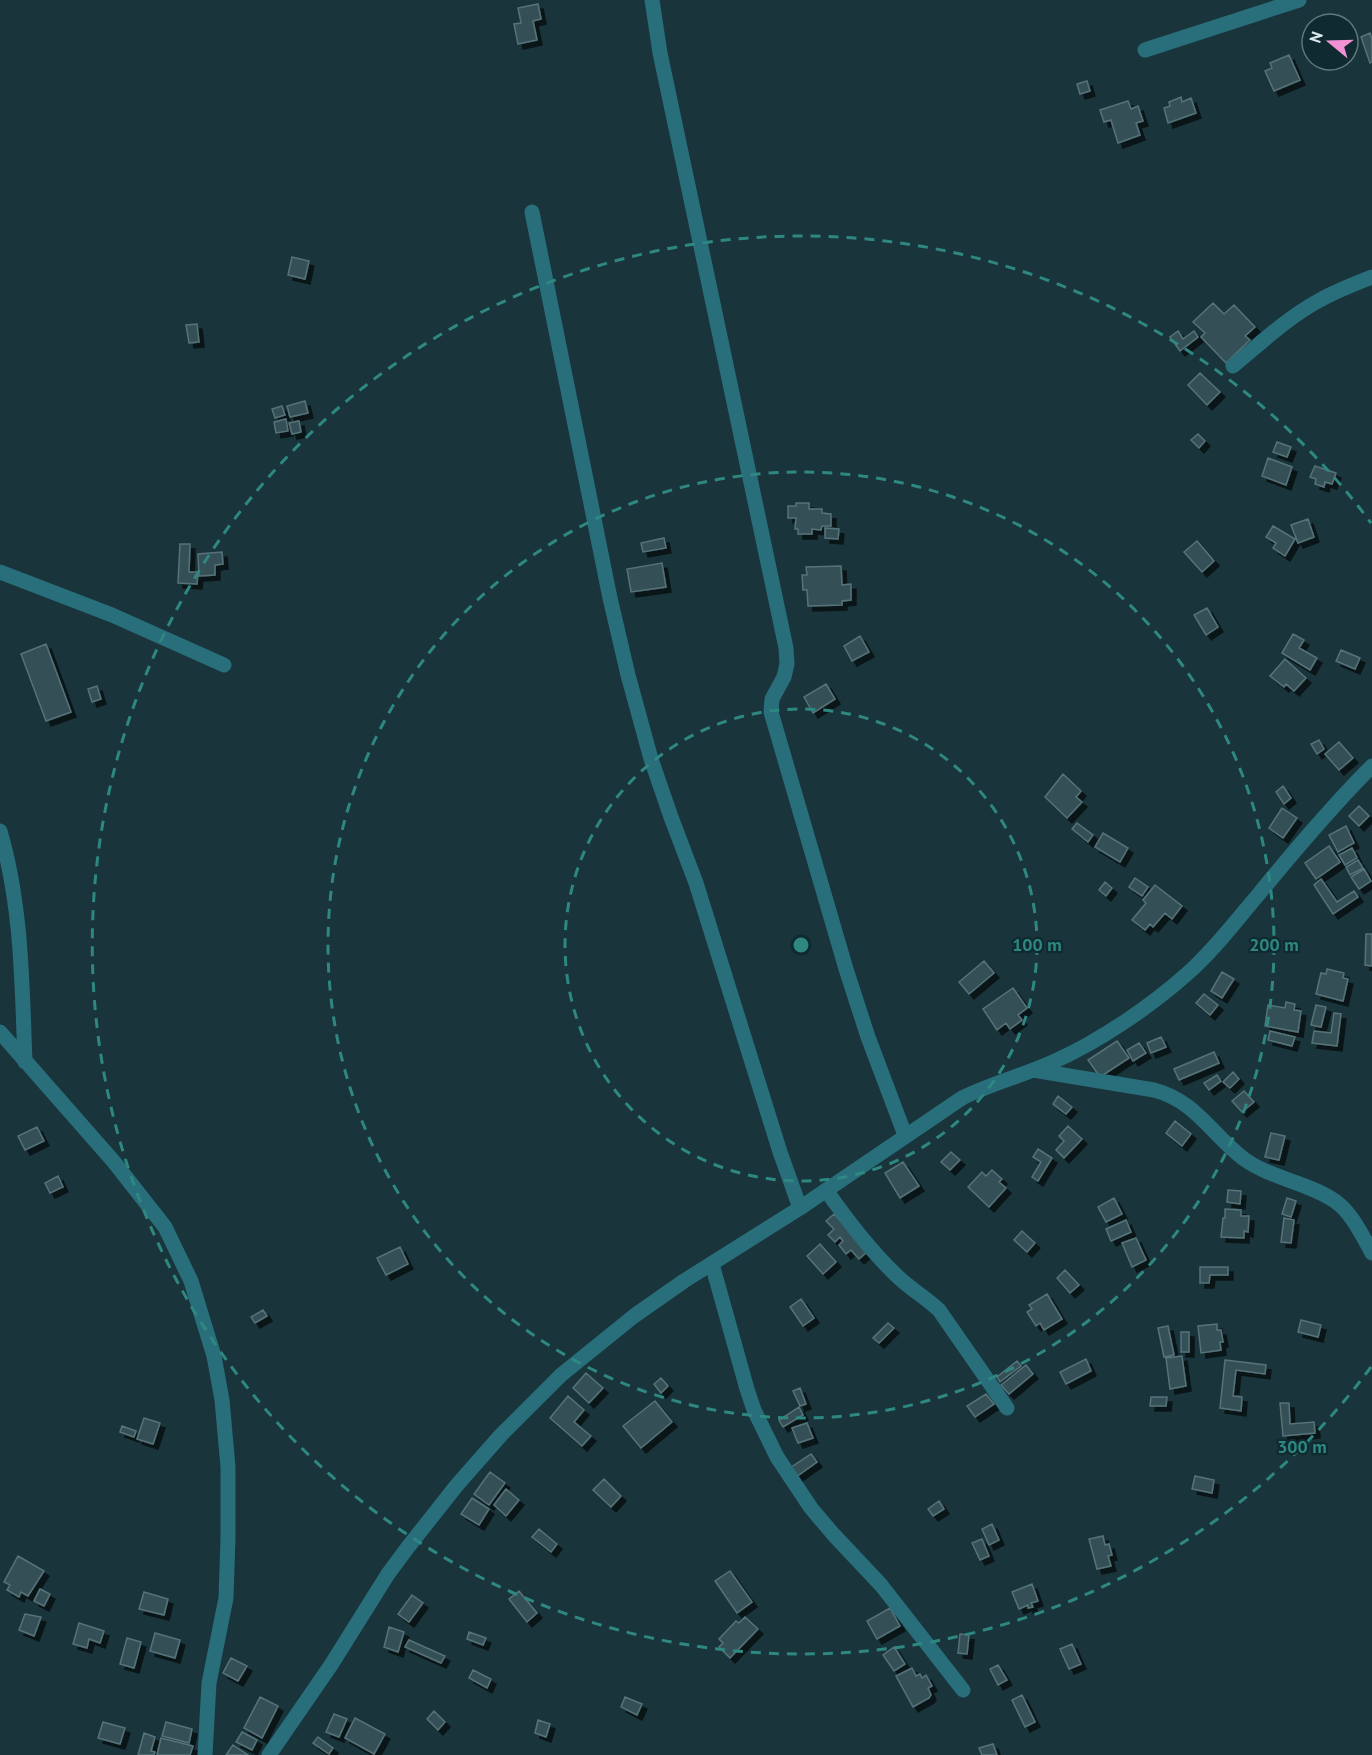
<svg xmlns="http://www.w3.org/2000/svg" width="1372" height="1755" viewBox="0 0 1372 1755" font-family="'PT Sans',sans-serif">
  <defs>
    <filter id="shadow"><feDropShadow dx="5" dy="5" stdDeviation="0" flood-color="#0009"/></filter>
  </defs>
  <rect width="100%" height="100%" fill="#19343a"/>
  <path fill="#355056" stroke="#567379" stroke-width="1.5" filter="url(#shadow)" d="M538 4 541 19 533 21 537 40 518 44 514 24 521 23 518 8Z
    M1370 33 1372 39V62L1370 63 1361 37Z
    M1289 55 1300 80 1274 91 1265 71 1272 68 1270 63Z
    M1087 81 1090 91 1080 94 1077 84Z
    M1181 97 1182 102 1191 98 1196 113 1168 123 1164 108 1170 106 1169 102Z
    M1128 101 1131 109 1138 106 1143 121 1136 123 1140 135 1118 143 1111 120 1104 122 1100 110Z
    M292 257 309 261 305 279 288 275Z
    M1213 303 1224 314 1234 305 1255 327 1245 336 1250 340 1226 363 1201 337 1205 333 1193 322Z
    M197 324 199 342 189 343 186 325Z
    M1178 331 1183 339 1194 331 1198 337 1180 351 1170 337Z
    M1200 373 1220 392 1207 405 1188 385Z
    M305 401 308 413 290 417 287 406Z
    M282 406 285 415 275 418 272 409Z
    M286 419 288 431 276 433 274 422Z
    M299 421 301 432 292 434 289 423Z
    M1198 434 1205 441 1199 448 1191 440Z
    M1277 442 1291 447 1287 457 1273 452Z
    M1268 458 1292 467 1286 485 1262 476Z
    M1315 466 1336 473 1332 484 1325 482 1324 487 1315 484 1316 479 1310 477Z
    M796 503H809V509H822V513L831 514V526H822L821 530 812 529V534H798V529H795L796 518H788V506H796Z
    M1308 519 1314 537 1298 543 1291 525Z
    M1273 526 1295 539 1285 556 1273 548 1276 543 1266 537Z
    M825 528 839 529 838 539 825 538Z
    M664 538 666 548 643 552 641 543Z
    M1197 541 1214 561 1202 572 1184 552Z
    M180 544H190L189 572H198L197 584 178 583Z
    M222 552 223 564 215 565V575L199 576 198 554Z
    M662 563 666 587 631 592 627 569Z
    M841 566 842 585 851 584V600L842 601V605L808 606 807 590H803L802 575H807L806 567Z
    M1207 608 1218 627 1206 635 1194 615Z
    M1293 634 1304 640 1299 648 1317 658 1310 670 1282 653Z
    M860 636 869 652 852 661 844 646Z
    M46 644 71 712 46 721 21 654Z
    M1341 650 1360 658 1355 669 1336 661Z
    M1285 659 1306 678 1294 691 1286 684 1284 687 1270 676Z
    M826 684 835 699 813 713 804 697Z
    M97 686 101 699 92 702 88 689Z
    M1319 740 1324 749 1317 754 1311 744Z
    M1339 742 1353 758 1339 770 1325 754Z
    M1063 774 1081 791 1076 797 1082 802 1067 818 1045 797Z
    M1283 786 1291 798 1284 804 1276 792Z
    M1359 806 1369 816 1359 826 1349 816Z
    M1282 808 1297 818 1283 838 1269 828Z
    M1077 823 1093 835 1088 842 1072 829Z
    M1346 826 1354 843 1338 852 1329 835Z
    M1103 833 1128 848 1120 862 1095 847Z
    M1329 846 1340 862 1316 879 1305 863Z
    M1352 848 1357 858 1345 865 1339 855Z
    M1358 860 1363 868 1350 875 1346 867Z
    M1364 869 1371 881 1359 889 1351 877Z
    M1135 878 1148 887 1142 896 1129 887Z
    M1321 879 1337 902 1354 891 1358 897 1333 914 1314 885Z
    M1105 882 1112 888 1106 896 1099 890Z
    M1155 885 1182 906 1172 919 1165 913 1153 927 1150 924 1145 930 1132 920 1146 903 1143 900Z
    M1366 934H1372V966L1365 965Z
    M984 961 994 973 969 994 959 982Z
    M1327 969 1344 973 1343 978 1348 979 1343 1001 1316 994 1321 973 1326 974Z
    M1222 972 1234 979 1222 998 1211 991Z
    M1013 988 1027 1008 1018 1015 1022 1020 1010 1029 1006 1023 997 1030 983 1009Z
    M1204 994 1218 1005 1210 1015 1196 1003Z
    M1286 1002 1295 1004 1294 1010 1301 1011 1298 1032 1265 1026 1268 1005 1285 1008Z
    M1316 1005 1326 1007 1321 1027 1311 1025Z
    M1334 1013 1341 1014 1337 1046 1312 1043 1314 1031 1331 1033Z
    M1270 1031 1295 1037 1292 1046 1268 1040Z
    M1161 1037 1166 1047 1151 1053 1147 1043Z
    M1117 1041 1129 1058 1100 1077 1088 1060Z
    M1139 1043 1146 1053 1133 1061 1127 1050Z
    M1214 1052 1219 1063 1179 1080 1174 1069Z
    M1233 1072 1239 1079 1230 1088 1223 1082Z
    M1217 1075 1221 1081 1209 1090 1204 1083Z
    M1244 1091 1254 1102 1242 1112 1232 1101Z
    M1058 1096 1072 1107 1066 1114 1053 1104Z
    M1175 1121 1191 1134 1182 1146 1166 1133Z
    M1068 1126 1082 1139 1064 1158 1056 1150 1064 1141 1059 1136Z
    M37 1127 44 1141 25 1150 18 1136Z
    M1271 1133 1285 1136 1279 1160 1265 1157Z
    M1038 1149 1052 1158 1038 1181 1032 1177 1041 1162 1033 1157Z
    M951 1152 960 1160 950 1170 941 1162Z
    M903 1162 919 1186 900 1198 885 1173Z
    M992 1170 1002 1179 999 1182 1006 1188 989 1207 968 1187 982 1172 986 1176Z
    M58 1176 63 1187 50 1193 45 1183Z
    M1228 1190 1241 1191 1240 1204 1227 1202Z
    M1114 1198 1122 1214 1106 1222 1098 1207Z
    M1287 1198 1296 1201 1291 1217 1282 1214Z
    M1225 1209 1241 1210V1216H1249L1248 1232 1244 1231V1238L1221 1237 1223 1218H1225Z
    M834 1214 868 1251 859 1259 851 1250 846 1254 839 1245 843 1241 840 1237 835 1242 828 1235 834 1229 826 1221Z
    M1284 1218 1294 1220 1291 1243 1281 1242Z
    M1126 1220 1131 1232 1111 1241 1106 1229Z
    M1022 1231 1035 1243 1027 1252 1014 1240Z
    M1136 1238 1146 1260 1132 1267 1122 1243Z
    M820 1244 836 1262 823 1274 807 1256Z
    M400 1247 408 1264 386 1275 377 1258Z
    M1200 1267H1228V1275H1210L1209 1283H1200Z
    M1065 1270 1079 1285 1070 1293 1057 1278Z
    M1047 1294 1062 1319 1044 1330 1040 1323 1036 1326 1027 1312 1032 1309 1029 1305Z
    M801 1299 814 1318 803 1326 790 1307Z
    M263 1310 267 1316 255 1323 251 1317Z
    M1301 1320 1321 1325 1318 1337 1298 1332Z
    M888 1323 894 1328 879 1343 873 1338Z
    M1217 1324V1330H1221L1223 1342H1220L1221 1350 1201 1353 1198 1326Z
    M1168 1326 1174 1355 1164 1357 1158 1328Z
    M1181 1332H1189V1352H1181Z
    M1182 1356 1186 1386 1170 1389 1166 1358Z
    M1086 1359 1091 1371 1066 1384 1060 1372Z
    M1225 1360 1266 1365 1265 1374 1236 1370 1233 1396 1242 1397 1241 1411 1220 1408Z
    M1017 1361 1021 1366 1000 1382 997 1377Z
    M1026 1365 1033 1374 1009 1394 1001 1385Z
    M586 1373 603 1388 589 1403 573 1388Z
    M661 1378 668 1386 661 1393 654 1384Z
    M800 1388 806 1404 800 1406 793 1391Z
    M986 1394 994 1404 975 1417 967 1406Z
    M568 1396 584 1410 574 1422 591 1436 582 1446 550 1418Z
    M1151 1397H1167L1166 1406H1150Z
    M655 1401 672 1422 641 1448 623 1426Z
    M1280 1403H1289L1290 1424 1314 1422 1315 1433 1283 1436Z
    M799 1407 803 1415 783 1427 779 1420Z
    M144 1418 160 1423 153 1444 137 1439Z
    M807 1423 813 1438 798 1443 792 1428Z
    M122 1426 136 1431 134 1437 120 1432Z
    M811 1454 817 1462 796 1477 790 1468Z
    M490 1472 505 1483 489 1505 474 1494Z
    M1195 1476 1214 1480 1212 1493 1192 1489Z
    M604 1479 621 1496 611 1507 593 1490Z
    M506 1489 519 1500 506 1516 494 1505Z
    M472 1498 489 1509 479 1525 461 1514Z
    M939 1501 944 1509 933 1516 928 1509Z
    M992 1524 999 1540 989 1545 982 1529Z
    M539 1529 557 1544 551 1552 532 1537Z
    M1103 1536 1105 1545 1109 1544 1112 1555 1108 1556 1111 1566 1097 1569 1089 1539Z
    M982 1539 989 1556 980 1560 972 1543Z
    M18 1556 44 1571 28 1596 21 1592 19 1597 7 1590 10 1585 4 1582Z
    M730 1571 752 1602 737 1613 715 1581Z
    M1032 1584 1038 1601 1031 1603 1033 1607 1028 1608V1605L1019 1609 1012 1592Z
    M40 1589 50 1594 44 1606 34 1601Z
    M519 1591 537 1613 527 1622 509 1599Z
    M144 1592 168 1599 164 1615 139 1609Z
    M412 1595 423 1603 409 1622 398 1614Z
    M890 1608 900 1626 877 1639 867 1621Z
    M25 1614 41 1617 34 1636 19 1630Z
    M745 1617 758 1629 730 1658 719 1647 723 1643 719 1639 736 1621 739 1623Z
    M79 1623 104 1631 100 1643 89 1639 87 1648 73 1644Z
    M389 1627 404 1632 398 1652 384 1647Z
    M469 1632 486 1638 483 1645 467 1639Z
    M155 1633 180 1640 175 1658 150 1651Z
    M960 1634 969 1635 967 1654 958 1653Z
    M127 1638 141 1642 134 1668 120 1664Z
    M409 1640 445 1656 441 1663 405 1647Z
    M1072 1644 1081 1664 1069 1669 1060 1649Z
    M894 1647 905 1664 894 1671 883 1655Z
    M231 1658 247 1666 238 1681 223 1673Z
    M998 1665 1007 1680 998 1685 990 1669Z
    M912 1668 916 1676 920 1674 922 1678 926 1675 932 1686 928 1688 931 1695 929 1698 913 1707 896 1676Z
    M473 1670 491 1679 487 1688 469 1678Z
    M1022 1695 1035 1722 1025 1727 1012 1700Z
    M260 1697 278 1706 262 1738 244 1728Z
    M625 1697 642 1704 637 1715 621 1707Z
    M434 1711 445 1722 438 1730 427 1719Z
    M334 1714 347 1719 339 1737 326 1732Z
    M355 1718 385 1734 374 1754 345 1738Z
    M538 1720 550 1724 546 1737 535 1733Z
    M103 1722 125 1728 120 1744 98 1738Z
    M166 1722 192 1729 189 1743 162 1736Z
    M242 1732 257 1740 252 1750 236 1742Z
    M144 1733 155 1737 151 1751 155 1752 154 1755H138Z
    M318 1737 333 1748 329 1754 313 1743Z
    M161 1738 193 1746 190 1755H157Z
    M993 1744 997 1755H982L979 1748Z
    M233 1745 248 1755H226Z"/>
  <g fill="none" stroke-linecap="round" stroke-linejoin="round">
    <path stroke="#286e7b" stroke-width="15" d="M652 0 660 53 786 648 787 664 784 677 772 699 771 712 846 969 868 1037 905 1135
      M1145 50 1299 0
      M532 212 610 598 628 675 651 759 671 817 696 883 780 1152 800 1208
      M1233 366C1261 343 1288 317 1320 300 1336 291 1354 284 1372 277
      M0 572 112 615 224 665
      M0 831C22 906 22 985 25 1062
      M0 1032 114 1162 165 1227 191 1281 214 1356 222 1400 228 1467V1538L226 1598 209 1683 205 1755
      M1033 1070 1154 1090C1196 1101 1211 1134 1244 1159 1272 1179 1307 1182 1335 1201 1352 1213 1362 1235 1372 1253
      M826 1190C847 1220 869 1249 895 1274 909 1288 925 1297 939 1310L1007 1408
      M712 1264 747 1389 754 1410 777 1457 811 1508 833 1534 881 1585 963 1690
      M269 1755 331 1665 388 1574 408 1547 457 1485 501 1435 561 1375 634 1316 684 1281 800 1208 962 1098C992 1083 1025 1075 1055 1061 1100 1041 1151 1006 1188 973 1214 950 1235 922 1258 895 1294 851 1332 806 1372 766"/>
  </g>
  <g fill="none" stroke="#2e8881" stroke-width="3" stroke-dasharray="10 8">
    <circle cx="801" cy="945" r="236"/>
    <circle cx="801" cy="945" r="473"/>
    <path d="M1371 1367A709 709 0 1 1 1371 523"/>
  </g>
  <circle cx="801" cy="945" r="9" fill="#2e8881" stroke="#0f2a30" stroke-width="3"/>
  <g font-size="18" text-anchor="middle" font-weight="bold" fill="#2e8881" stroke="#0f2a30" stroke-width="4.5" stroke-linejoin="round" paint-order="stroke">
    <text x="1037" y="951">100 m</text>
    <text x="1274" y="951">200 m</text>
    <text x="1302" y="1453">300 m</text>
  </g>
  <g transform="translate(1330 42) rotate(289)"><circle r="28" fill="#0f2a30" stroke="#61787c" stroke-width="1.5"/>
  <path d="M0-4.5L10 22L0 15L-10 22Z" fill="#f391d5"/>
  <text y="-9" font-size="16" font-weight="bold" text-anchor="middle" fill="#dcecef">N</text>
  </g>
</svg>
